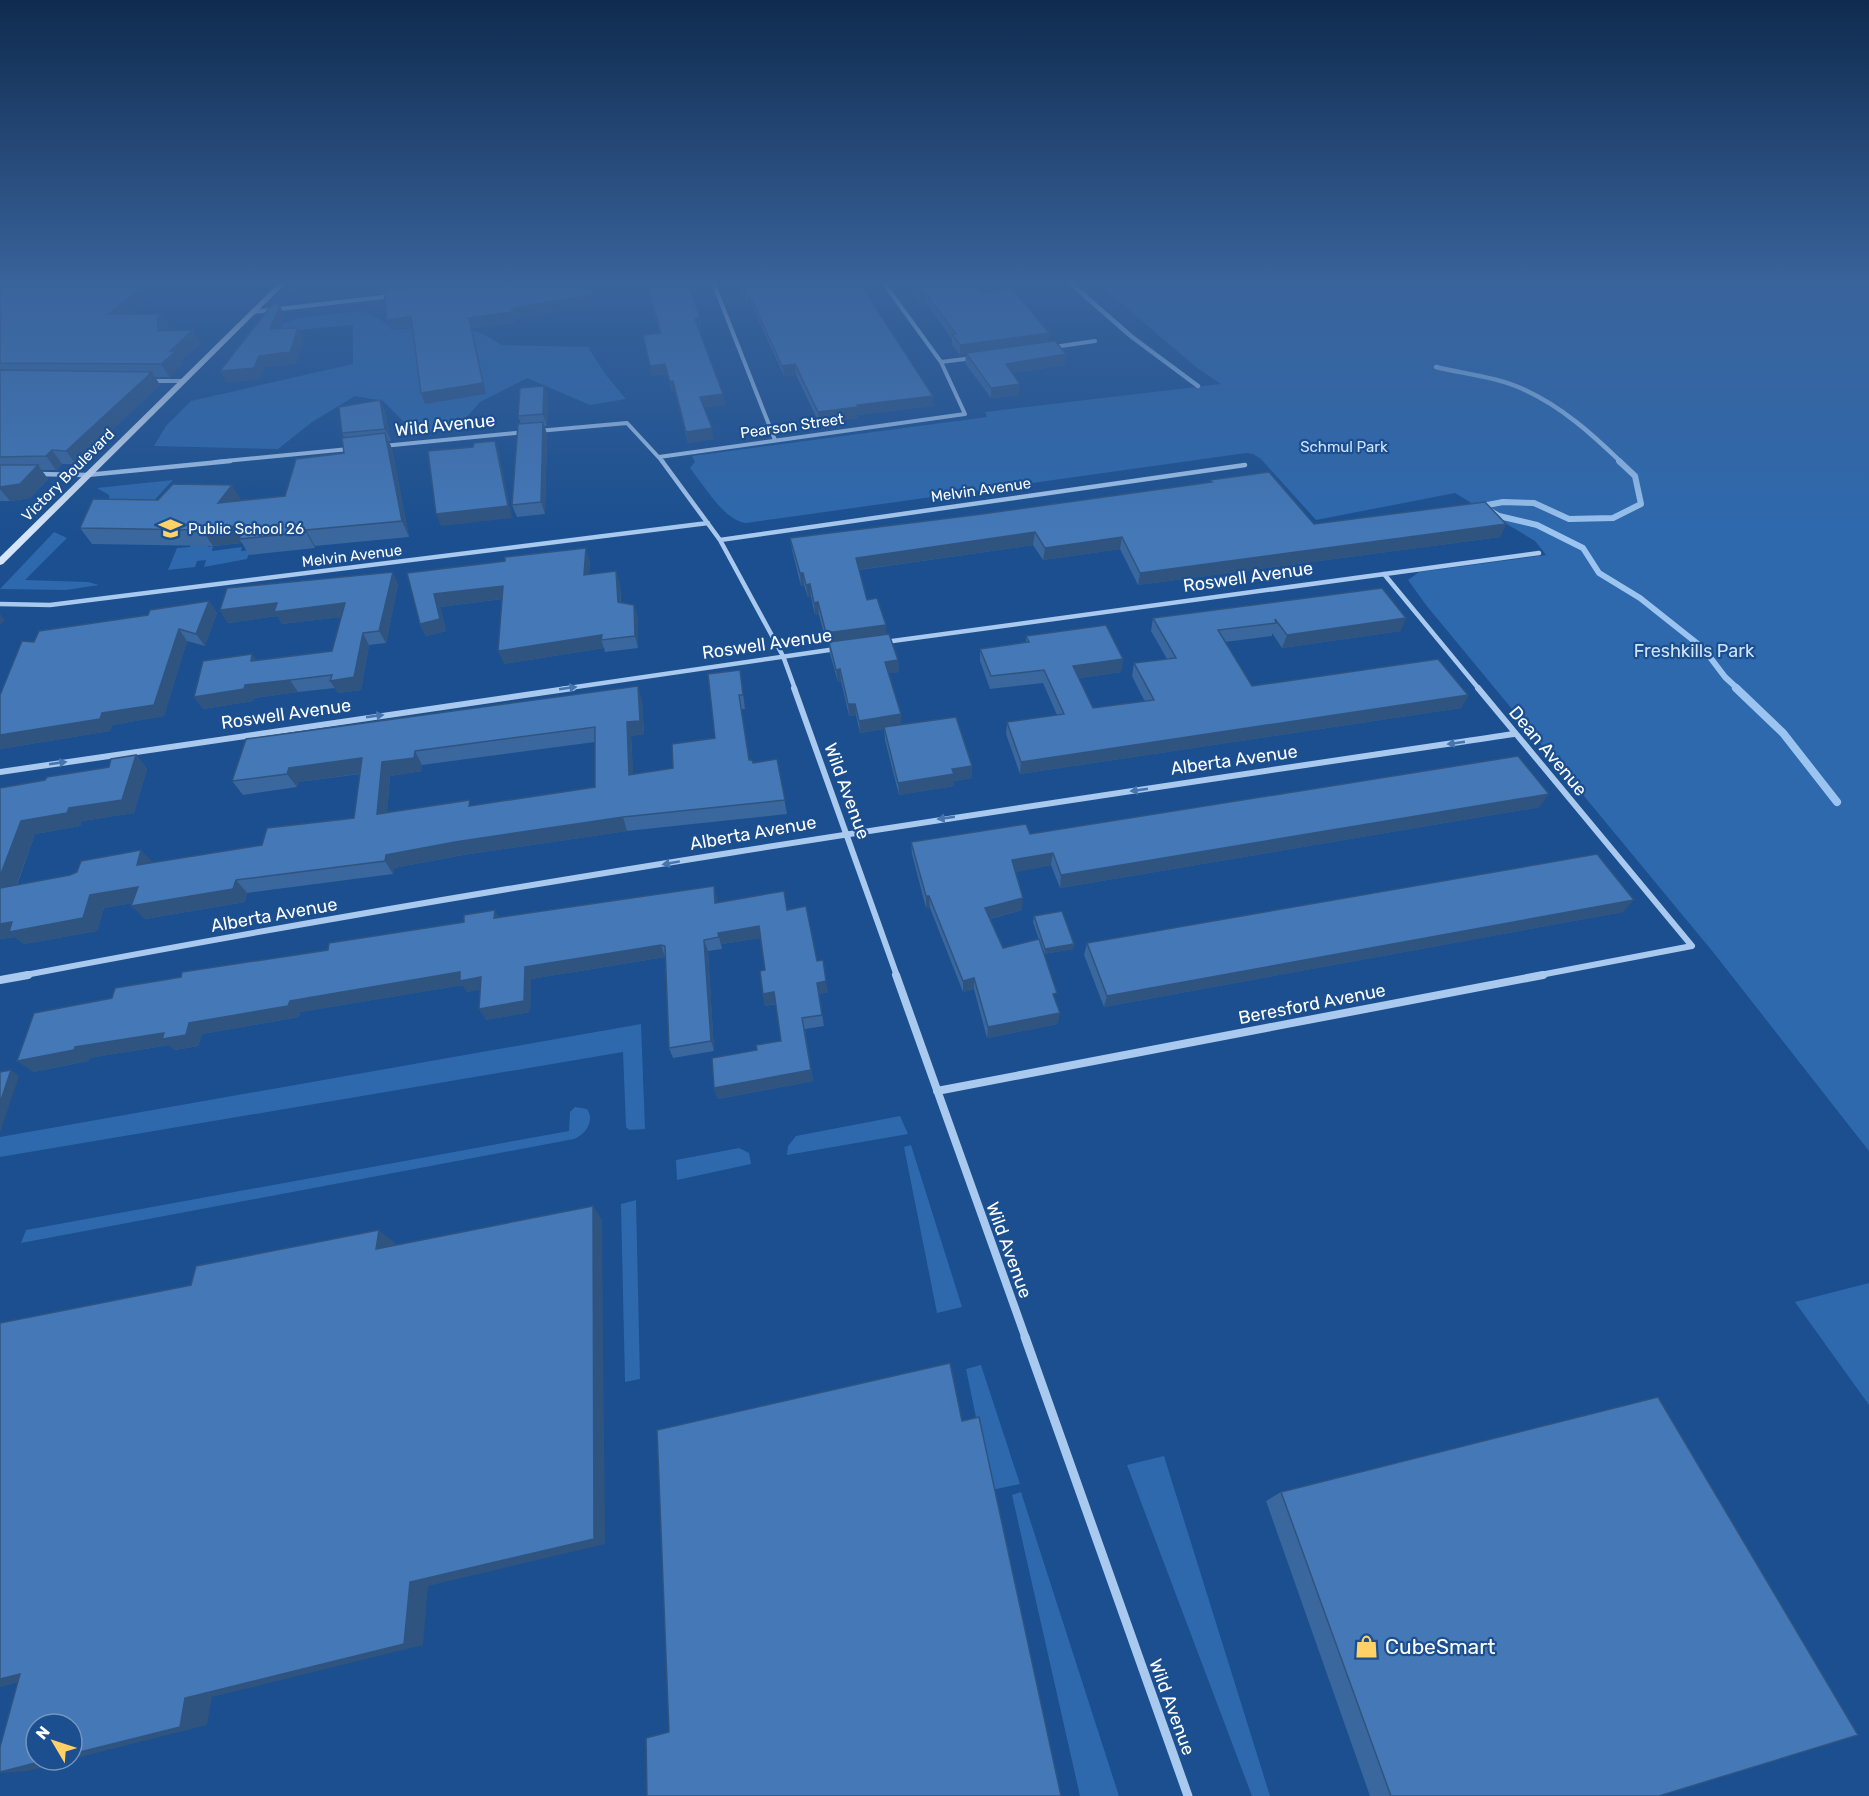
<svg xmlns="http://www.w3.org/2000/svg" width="1869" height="1796" viewBox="0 0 1869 1796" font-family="Rubik,sans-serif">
  <rect width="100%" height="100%" fill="#1b4f8f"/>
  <path fill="#2e69ad" d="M1096 282H1869V1151L1713 952 1426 605 1408 580 1419 572 1546 555 1535 541 1455 493 1316 520 1261 459 1253 454 1246 453 746 523C724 521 704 485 690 468L695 462 692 456 987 417 985 412 1221 384 1196 367Z
    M360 311 376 317 396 330 441 325 479 332 502 345 588 347 605 374 626 399 590 405 527 378 480 402 457 428 416 434 383 401 355 396 312 422 278 449 154 446 166 426 191 401 353 364V325L286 331 271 327 299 318Z
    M173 480 149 506 110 504 109 495 97 488Z
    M54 532 67 538 25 580 88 582 99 585 66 590 0 589Z
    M211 539 208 547 213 546 212 551 242 547 241 551 250 550 247 559 204 567 206 560 197 561 195 567 168 570 177 548 190 547 192 542Z
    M641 1024 645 1129 629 1130 626 1127 623 1052 0 1157V1137Z
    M575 1107 587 1109C595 1121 586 1134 574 1139L21 1243 26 1230 569 1131 570 1112Z
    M900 1116 908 1134 787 1155 788 1146 796 1136Z
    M911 1145 962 1307 937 1313 904 1147Z
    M739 1148 749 1153 751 1164 677 1180 676 1160Z
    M636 1200 640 1379 625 1382 621 1204Z
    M1869 1283V1405L1795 1302Z
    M981 1365 1020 1484 991 1490 966 1369Z
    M1164 1456 1270 1796H1252L1127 1465Z
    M1021 1492 1119 1796H1080L1012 1495Z"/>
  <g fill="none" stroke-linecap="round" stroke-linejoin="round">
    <path stroke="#9cc4f0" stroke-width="4.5" d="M1069 282 1132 337 1198 386
      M1436 367C1465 374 1498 377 1525 390 1562 407 1592 434 1621 462"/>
    <path stroke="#9cc4f0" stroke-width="6" d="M1619 461 1635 476 1641 504 1613 518 1569 519 1534 503 1503 502 1482 506 1499 516 1537 525 1583 548 1599 573 1640 598 1703 648 1725 677 1738 689"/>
    <path stroke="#9cc4f0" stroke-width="8" d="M1736 688 1783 733 1837 802"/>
    <path stroke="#a9c9ee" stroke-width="4" d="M713 282 775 440
      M253 312 392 296
      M1054 347 1095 341
      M941 362 973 358
      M151 381H184
      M538 431 627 423 663 462
      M383 446 525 432
      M659 457 965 414 941 362 883 282
      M215 462 349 449"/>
    <path stroke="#a9c9ee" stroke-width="4.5" d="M662 461 720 540 783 656 795 689
      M37 474 87 475 230 461
      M720 540 1245 465
      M1384 574 1479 689
      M0 604 50 605 708 523
      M885 642 1539 553
      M562 689 836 649"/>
    <path stroke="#a9c9ee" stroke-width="6" d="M794 688 897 976
      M1478 688 1692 946 1535 976
      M0 772 573 688
      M20 976C516 881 1015 808 1514 734"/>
    <path stroke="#a9c9ee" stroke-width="8" d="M896 975 1026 1339
      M0 980 28 975
      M937 1091 1543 975"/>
    <path stroke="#a9c9ee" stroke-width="9" d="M1025 1337 1188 1796"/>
    <path fill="#d6e6fa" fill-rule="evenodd" d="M280 282H287L3 564 0 565V557Z"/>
  </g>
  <path fill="#3a679d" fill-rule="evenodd" d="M0 282 132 314H161L169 327 165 331 193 330 200 343 181 361 183 364 169 377H155L160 385 76 464H62L56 470H41L48 479 30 498 10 501H0Z
    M688 282 700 318 701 329H699L723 394 725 405 704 407 714 439 688 443 675 392H672L667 374 652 376 643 335 660 333 647 288 594 294 596 305 522 317 515 319V323L472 328 486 394 425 404 421 393 412 327 391 330 386 289 293 300 288 290Z
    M736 282H859L933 396V406L858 415V418L819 423 796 375 784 376 752 306 748 307Z
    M906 282H972L981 294 1049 333 1048 341 1065 365 1012 373 1019 395 991 398 965 363 966 354 960 355 952 345V339L925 302 920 303Z
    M548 398 547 426H544L547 434 545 514 517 517 512 505 521 424 518 416Z
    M380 400 385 412 391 441H389L392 449 409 537 315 546V548L249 555 242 543 213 546 92 544 80 528 158 500H241L285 496 344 453V437L342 433Z
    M1210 480 1314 524H1506L1500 537 1138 585 1120 549 1043 560 1033 545 859 570 867 600 887 634 898 660 899 672 889 673 901 725 972 778 954 781V786L899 795 885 740 884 729 860 733 856 715 849 716 841 681 838 682 830 654 829 645H827L819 615H815L811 597H808L804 585 801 586 792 550 790 538 982 514 1210 482Z
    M590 560 589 574 620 583 621 602 638 617V648L605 652 604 648 504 664 502 599 440 607 446 631 426 636 420 624 407 573Z
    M398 584 386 643 369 645 361 690 338 693 335 688 298 692 254 698 253 701 203 709 194 697 257 660 332 651 341 617 282 624 277 616 228 623 220 610Z
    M1382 588 1401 631 1282 648 1272 633V636L1225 642 1252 686 1468 695 1461 708 1020 774 1006 734 1007 722 1057 715 1043 683 990 689 980 661V649L1026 642V636L1123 659 1121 672 1079 678 1093 708 1145 702 1132 676 1134 663 1167 659 1151 631 1153 618Z
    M209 601 217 613 205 646 187 641 164 716 112 725 110 731 0 749V695L34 642Z
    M740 670 745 709H741L749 760 753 763 777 759 787 814 627 831 463 855 394 868 393 874 247 893 245 902 145 919 132 903 104 908 97 931 24 944 15 937 0 939 45 780 109 767 136 755 147 769 134 813 82 821 80 826 35 834 17 885 262 845 354 818 360 774 298 782 297 787 243 795 232 781 642 700 644 734 631 736 633 774 673 768 715 738ZM595 742V787L473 806 387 812 390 776 422 771V765Z
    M1540 807 1060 888 1051 865 1015 872 1022 910 990 919 1003 948 1056 1001 1058 1024 987 1038 974 989 963 992 930 908H926L912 854 911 842 1030 834Z
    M717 898V903L787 910 817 961 828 992 819 994 824 1026 805 1029 813 1081 718 1099 714 1088 757 1050 781 1041 776 1004 765 1006 763 994 765 970 760 938 722 944V949L708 951 714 1051 673 1058 669 1048 665 957 531 979 530 1012 486 1020 480 989 467 992 463 985 300 1012 299 1017 202 1034 198 1046 175 1050 169 1045 89 1058 88 1061 33 1072 112 998 181 977 499 918Z
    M1623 912 1104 1007 1084 955 1087 943Z
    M1034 916 1074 944 1073 949 1044 954 1033 922Z
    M1281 1492 1659 1796H1370L1266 1501Z"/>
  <path fill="#305480" d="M148 282H169L117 326 109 314Z
    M360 282H475L387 292 386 289 293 300 288 290Z
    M611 282H646L647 288 594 294 596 305 522 317 515 319V323L472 328 486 394 425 404 421 393 469 318 512 309 591 284Z
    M925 292V302L920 303V293Z
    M750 296 752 306 748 307 747 297Z
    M280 306 285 317 276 340 270 329Z
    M161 314 169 327 164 331H158L157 318Z
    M411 316 415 326 391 330 387 320Z
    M700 318 701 329H697L695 319Z
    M298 328 304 340 296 364 265 367 260 379 227 383 220 371 259 356Z
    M193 330 200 343 181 361 183 364 169 377 161 364 170 351Z
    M1049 333 1048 343 966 353V354L960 355V345Z
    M1066 354 1065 365 1005 374 1006 364Z
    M665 364 667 374 652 376 650 366Z
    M795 364 796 375 784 376 782 366Z
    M152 372 160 385 76 464 66 451Z
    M673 381 675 392H672L670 382Z
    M1020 384 1019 395 991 398V388Z
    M544 386 548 398 547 426 543 414Z
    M723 394 725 405 702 408 700 397Z
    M933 396V406L858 415V418L819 423 818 412 857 405Z
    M380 400 385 412 391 441 385 429Z
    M543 422 547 434 545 514 541 502Z
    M712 428 714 439 688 443 686 432Z
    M385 433 392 449 409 537 402 521Z
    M495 441 499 453 512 518 441 526 436 514Z
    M52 450 62 464 56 470 46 456Z
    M38 465 48 479 30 498 10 501 0 489V487Z
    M232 485 242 501 218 503Z
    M1506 524 1500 537 1138 585 1140 573Z
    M245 525 239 539 242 543 213 546 202 530Z
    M306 530 315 546V548L306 532Z
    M1035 532 1033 545 857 570 856 558Z
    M1122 537 1120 549 1043 560 1045 548Z
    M586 548 590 560 588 587 584 575Z
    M616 571 620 583 621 614 618 602Z
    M393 572 398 584 386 643 379 631Z
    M800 573H803L804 585 801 586Z
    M810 584 811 597H808L806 585Z
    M503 586 508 598 440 607 446 631 426 636 420 624 434 594Z
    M209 601 217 613 205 646 196 634Z
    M818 602 819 615H815L814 603Z
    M277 603H345L351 616 282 624 277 616 228 623 220 610Z
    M634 605 638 617V648L635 636Z
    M0 614 5 620 0 625Z
    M1406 618 1401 631 1282 648 1287 635Z
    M886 625 887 637 829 642V645H827L826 633Z
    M179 629 187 641 164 716 112 725 110 731 0 749V735L102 713Z
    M363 633 369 645 361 690 338 693 330 681Z
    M602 635 601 640 604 648 504 664 498 651Z
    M252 654 261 666 251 661Z
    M1123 659 1121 672 1072 679 1073 666Z
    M898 660 899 672 886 674 885 662Z
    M840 669 841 681 838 682 836 670Z
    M290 680 298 692 254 698 253 701 203 709 194 697 245 685Z
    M638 686 642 700 644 734 631 736 634 789 629 775 627 722Z
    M1468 695 1461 708 1020 774 1021 762Z
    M848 704H855L856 715 849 716Z
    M901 714V726L860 733 859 721Z
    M415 751 422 765V771L390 776 386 827 377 814 382 762Z
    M136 755 147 769 134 813 82 821 80 826 35 834 10 902 0 893V876L21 821 69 808Z
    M362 758 371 772 298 782 297 787 287 774 289 768Z
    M972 766V778L954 781V786L899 795 898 783 952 769Z
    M1549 794 1540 807 1060 888 1061 875Z
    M623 817 627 831 463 855 394 868 393 874 385 861 386 855 455 842Z
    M141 850 153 863 137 865Z
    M1053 853 1051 865 1011 873 1012 860Z
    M236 880 247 893 245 902 145 919 131 906Z
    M714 886 717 898 719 915 715 903Z
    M138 887 151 900 104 908 97 931 24 944 15 937 0 939V924L90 895Z
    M926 896H929L930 908H926Z
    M1023 898 1022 910 985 920V908Z
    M1634 900 1623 912 1104 1007 1107 996Z
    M495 910 501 922 494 918Z
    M759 926 761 938 722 944V949L718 933Z
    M704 940 708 951 714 1051 711 1041Z
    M1074 944 1073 949 1044 954 1045 949Z
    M661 945 665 957 531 979 530 1012 486 1020 479 1009 525 967Z
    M460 972 481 977 488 988 467 992 463 985 300 1012 299 1017 202 1034 198 1046 175 1050 169 1045 89 1058 88 1061 33 1072 17 1061 75 1047 290 1001Z
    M974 978V989L963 992V981Z
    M826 981 828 992 819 994 824 1026 817 983Z
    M774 992 777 1003 765 1006 763 994Z
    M1060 1013 1058 1024 987 1038 988 1027Z
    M805 1029 813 1081 718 1099 714 1088Z
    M11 1070 19 1076 0 1133V1103Z
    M593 1206 602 1220 605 1544 428 1586 423 1645 212 1697 207 1725 72 1759V1754L185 1698 410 1582Z
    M379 1230 395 1243 392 1262 376 1249Z
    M20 1674H53L0 1687V1679Z
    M47 1760H70L28 1771 0 1773V1772Z"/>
  <path fill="#4478b7" stroke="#305480" stroke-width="1.5" fill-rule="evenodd" d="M0 282H148L109 314H161L157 318 158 331 193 330 170 351H176L161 364 0 363Z
    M295 282H360L288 290Z
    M457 282H611L591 284 593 295 519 307 512 309V312L469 318 483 383 421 393 411 316 387 320 384 290Z
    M646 282H688L700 318 695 319 723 394 700 397 712 428 686 432 673 381 670 382 665 364 650 366 643 335 661 333Z
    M740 282H859L933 396 857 405 858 407 818 412 795 364 782 366 750 296 747 297Z
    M913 282H972L981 294 1012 288 1049 333 960 345 952 334H956L925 292 920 293Z
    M274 302 280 306 270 329 298 328 290 352 259 356 254 368 220 371Z
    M1055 341 1066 354 1006 364 1020 384 991 388 966 353Z
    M0 370 152 372 66 451 52 450 46 456 0 457Z
    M544 386 543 414 518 416 520 388Z
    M380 400 385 429 342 433 339 407Z
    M543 422 541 502 512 505 518 424Z
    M385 433 402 521 306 530V532L239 539 245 525 202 530 80 528 93 499 158 500 173 484 232 485 218 503 285 496 296 459 344 453 342 438Z
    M495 441 508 506 436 514 428 451 473 447 474 443Z
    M0 465H38L20 484 0 487Z
    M1269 472 1314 524 1485 502 1506 524 1140 573 1122 537 1045 548 1035 532 856 558 867 600 877 598 886 625 826 633 818 602 814 603 810 584 806 585 803 573H800L790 538 982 514 1212 482 1210 480Z
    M586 548 584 575 616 571 618 602 634 605 635 636 601 640 602 635 498 651 503 586 434 594 440 619 420 624 407 573 505 561V557Z
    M393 572 379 631 363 633 354 677 330 681 332 675 290 680 245 685 244 689 194 697 203 661 252 654 251 661 332 651 345 603 274 612 277 603 220 610 227 588Z
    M1382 588 1406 618 1287 635 1275 619 1276 623 1218 630 1252 686 1438 659 1468 695 1021 762 1007 722 1064 714 1044 670 991 676 980 649 1029 642 1026 636 1106 625 1123 659 1073 666 1093 708 1154 700 1134 663 1176 658 1153 618Z
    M209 601 196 634 179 629 154 705 102 713 100 719 0 735V695L22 641 34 642 39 631 148 615 150 610Z
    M889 634 898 660 885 662 901 714 859 721 855 704H848L840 669 836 670 829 642Z
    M740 670 743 695H739L749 760H752L753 763 777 759 785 800 623 817 455 842 386 855 385 861 236 880 233 889 131 906 138 887 90 895 83 918 9 932 12 922 0 924V888L70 875 77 872 81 861 141 850 137 865 262 845 267 828 354 818 362 758 289 768 287 774 232 781 246 739 638 686 640 721 627 722 629 775 673 768 672 744 715 738 708 674ZM595 727V787L469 806 470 800 377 814 382 762 414 758 415 751Z
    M956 717 972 766 952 769 954 774 898 783 884 727Z
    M136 755 122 800 69 808 67 813 21 821 0 876V788L45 780 47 777 109 767 111 759Z
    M1518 756 1549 794 1061 875 1053 853 1012 860 1023 898 985 908 1003 948 1039 939 1057 993 1053 994 1060 1013 988 1027 974 978 963 981 929 896H926L911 842 1026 824 1030 834Z
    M1597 854 1634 900 1107 996 1087 943Z
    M714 886 715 903 784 891 787 910 806 906 817 961 823 960 826 981 817 983 822 1015 802 1018 811 1070 714 1088 712 1058 757 1050 756 1045 781 1041 774 992 763 994 760 971 765 970 759 926 718 933 719 937 704 940 711 1041 669 1048 665 946 661 945 525 967 524 1001 479 1009 481 977 460 981V972L290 1001 288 1006 189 1023 186 1035 162 1039 164 1033 75 1047 74 1050 17 1061 34 1013 112 998 115 988 181 977 182 972 328 950 329 943 464 922V915L495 910 494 918Z
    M1062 911 1074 944 1045 949 1034 916Z
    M11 1070 0 1103V1072Z
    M593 1206 594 1539 410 1582 404 1644 185 1698 180 1727 72 1754V1724H36V1760H47L0 1772V1747L20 1674 0 1679V1323L191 1285 196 1266 379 1230 376 1249Z
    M950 1363 962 1421 979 1417 1061 1796H647L646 1738 669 1732 657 1430Z
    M1658 1397 1858 1735 1659 1796H1391L1281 1492Z"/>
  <defs><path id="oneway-solid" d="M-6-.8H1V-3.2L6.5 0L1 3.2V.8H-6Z" transform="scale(1.5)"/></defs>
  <g fill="#4674ac">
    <use href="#oneway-solid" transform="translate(568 688) rotate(-8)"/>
    <use href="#oneway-solid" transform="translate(375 716) rotate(-8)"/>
    <use href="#oneway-solid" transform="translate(1456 743) rotate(172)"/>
    <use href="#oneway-solid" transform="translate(58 763) rotate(-8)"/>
    <use href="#oneway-solid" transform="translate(1139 790) rotate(172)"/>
    <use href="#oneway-solid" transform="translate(946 818) rotate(172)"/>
    <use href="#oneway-solid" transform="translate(671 863) rotate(170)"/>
  </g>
  <linearGradient id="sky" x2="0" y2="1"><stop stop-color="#0f2b4f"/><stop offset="0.53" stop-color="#39639b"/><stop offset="1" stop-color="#39639b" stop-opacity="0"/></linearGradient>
  <rect width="1869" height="533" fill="url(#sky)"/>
  <defs>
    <symbol id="school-bare" viewBox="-9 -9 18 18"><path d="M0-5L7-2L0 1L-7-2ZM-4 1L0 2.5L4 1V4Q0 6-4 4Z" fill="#ffd166" stroke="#1b4f8f" stroke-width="2.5" paint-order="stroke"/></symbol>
    <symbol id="shop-bare" viewBox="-9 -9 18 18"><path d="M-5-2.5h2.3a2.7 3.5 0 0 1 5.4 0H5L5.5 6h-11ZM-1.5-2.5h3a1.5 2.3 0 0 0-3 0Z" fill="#ffd166" stroke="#1b4f8f" stroke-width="2.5" paint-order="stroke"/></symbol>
  </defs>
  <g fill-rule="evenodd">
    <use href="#school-bare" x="154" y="512" width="33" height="33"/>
    <use href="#shop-bare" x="1350" y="1630" width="33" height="33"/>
  </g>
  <g text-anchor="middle" stroke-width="4.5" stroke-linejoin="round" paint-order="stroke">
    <g font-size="15" fill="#fff" stroke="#1b4f8f">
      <text transform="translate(792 426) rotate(-8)" y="5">Pearson Street</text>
      <text transform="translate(68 475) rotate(-45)" y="5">Victory Boulevard</text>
      <text transform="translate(981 490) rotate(-8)" y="5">Melvin Avenue</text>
      <text transform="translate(352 556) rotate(-7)" y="5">Melvin Avenue</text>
    </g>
    <g font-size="15" fill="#cfe3fa" stroke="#1b4f8f">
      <text x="1344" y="452">Schmul Park</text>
    </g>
    <g font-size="15" fill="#fff" stroke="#1b4f8f" text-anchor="start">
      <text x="188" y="534">Public School 26</text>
    </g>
    <g font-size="18" fill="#fff" stroke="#1b4f8f">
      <text transform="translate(445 425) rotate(-6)" y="6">Wild Avenue</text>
      <text transform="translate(1248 577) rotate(-8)" y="6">Roswell Avenue</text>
      <text transform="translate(767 644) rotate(-8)" y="6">Roswell Avenue</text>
      <text transform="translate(286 714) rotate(-8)" y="6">Roswell Avenue</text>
      <text transform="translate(1548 751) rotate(50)" y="6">Dean Avenue</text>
      <text transform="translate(1234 760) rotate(-8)" y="6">Alberta Avenue</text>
      <text transform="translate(847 791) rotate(70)" y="6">Wild Avenue</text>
      <text transform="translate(753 833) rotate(-10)" y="6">Alberta Avenue</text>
      <text transform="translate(274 915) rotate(-10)" y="6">Alberta Avenue</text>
      <text transform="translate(1312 1004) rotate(-11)" y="6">Beresford Avenue</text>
      <text transform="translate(1009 1250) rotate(70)" y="6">Wild Avenue</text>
      <text transform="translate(1172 1707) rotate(70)" y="6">Wild Avenue</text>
    </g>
    <g font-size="18" fill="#cfe3fa" stroke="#1b4f8f">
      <text x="1694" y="657">Freshkills Park</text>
    </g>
    <g font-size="21" fill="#fff" stroke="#1b4f8f" text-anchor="start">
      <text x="1385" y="1654">CubeSmart</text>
    </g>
  </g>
  <g transform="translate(54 1742) rotate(309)"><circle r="28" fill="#1b4f8f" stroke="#7695bc" stroke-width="1.5"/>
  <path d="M0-4.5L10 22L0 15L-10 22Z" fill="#ffd166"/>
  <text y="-9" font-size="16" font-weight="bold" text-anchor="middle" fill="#ffffff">N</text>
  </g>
</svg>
